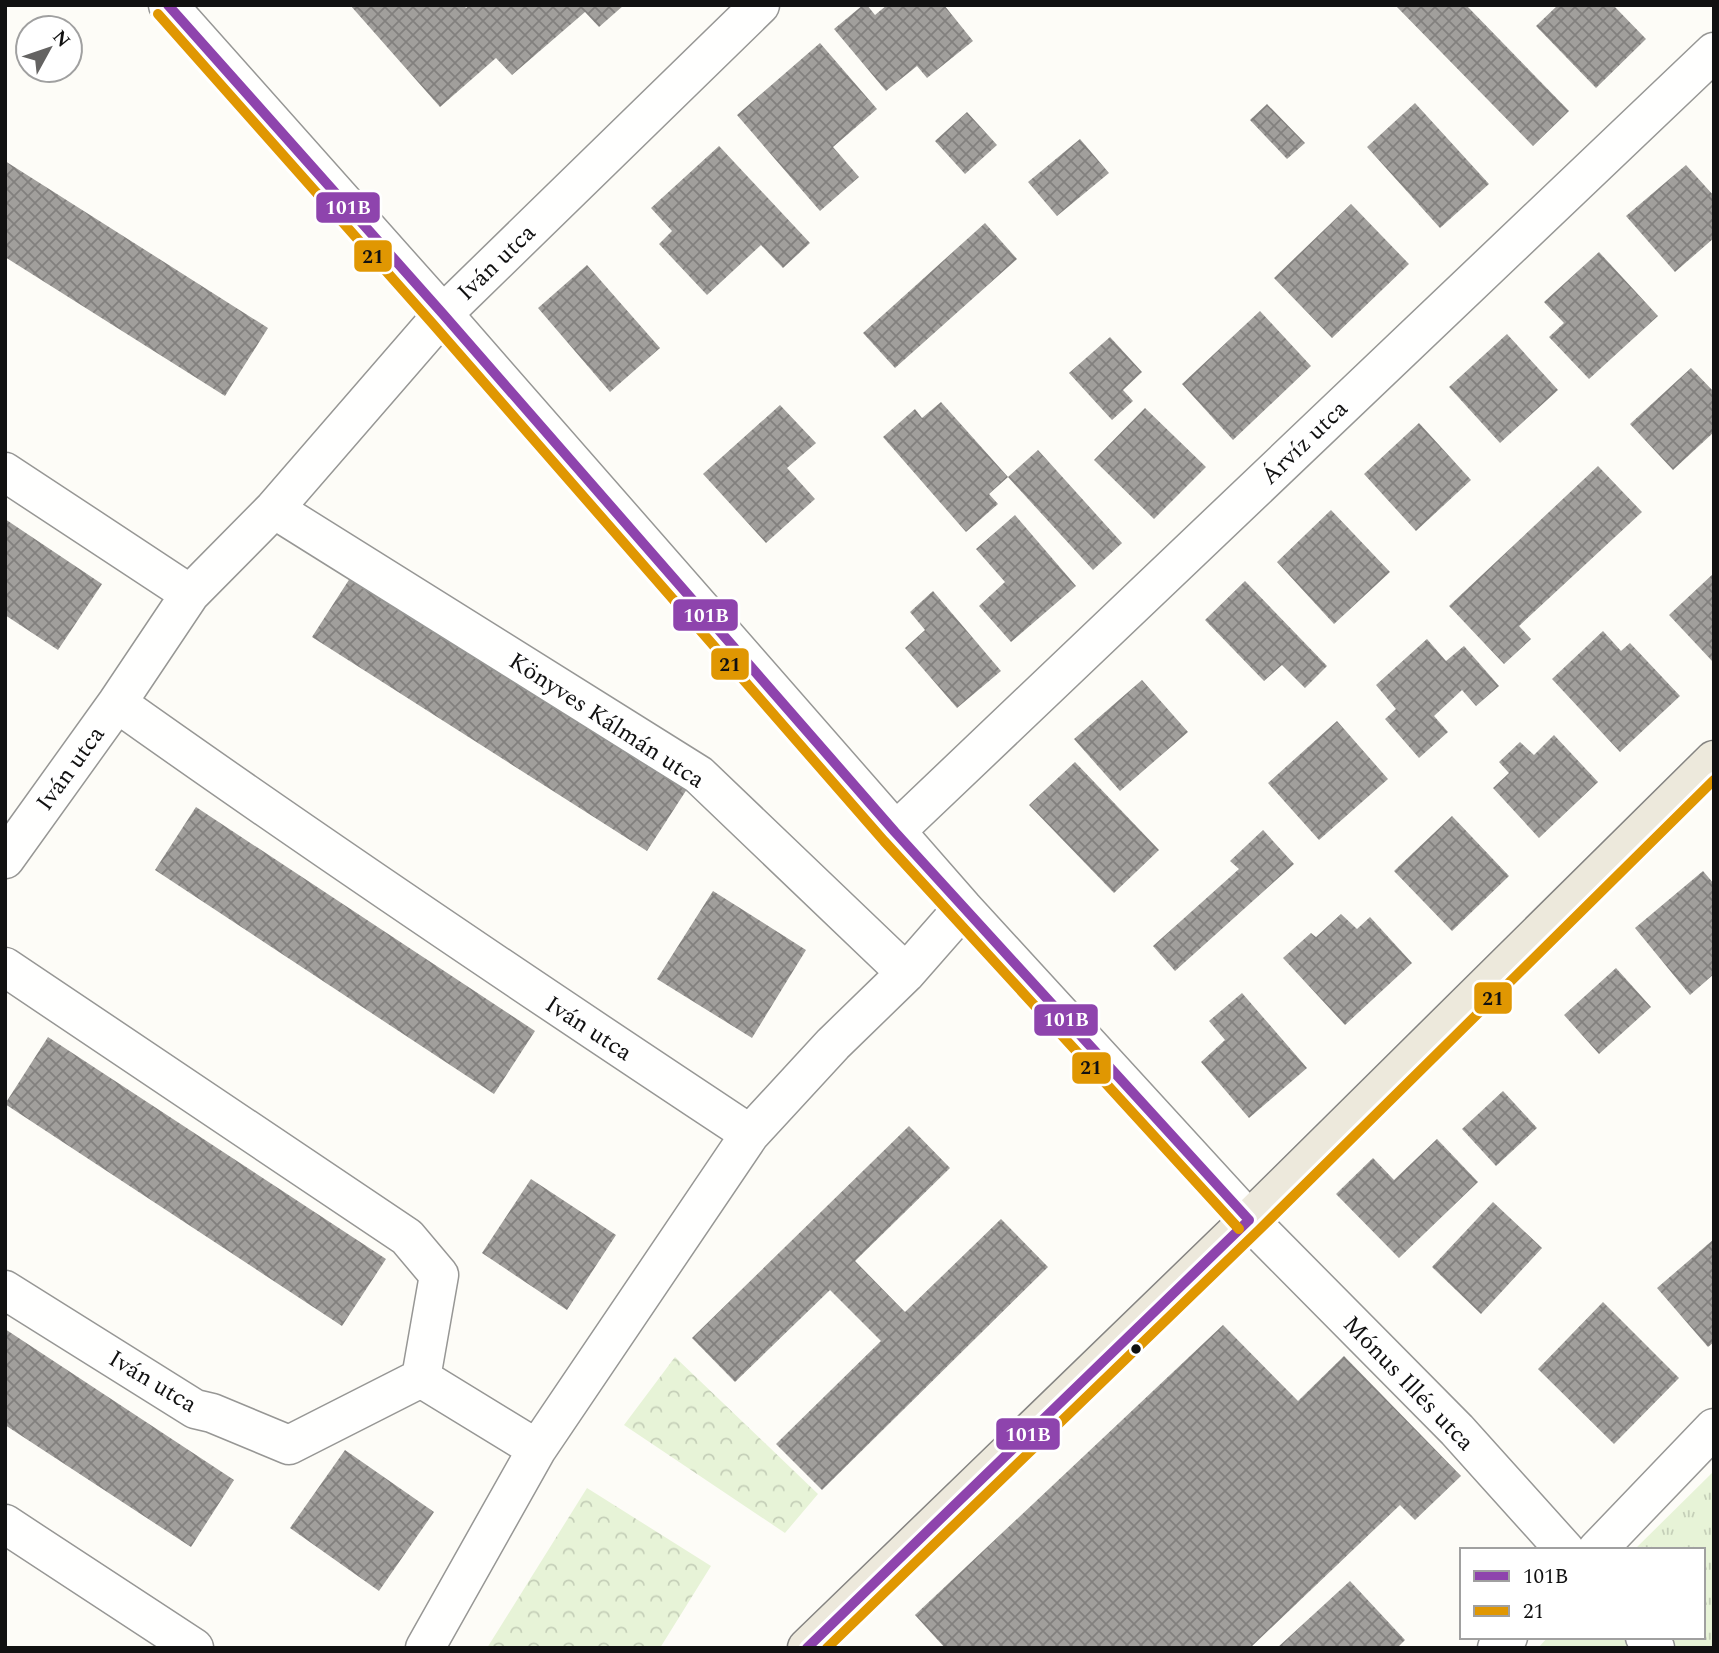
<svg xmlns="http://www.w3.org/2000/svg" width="1719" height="1653" viewBox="0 0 1719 1653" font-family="Spectral,serif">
  <defs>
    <pattern id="grass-tufts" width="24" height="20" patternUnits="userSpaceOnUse" patternTransform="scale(1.75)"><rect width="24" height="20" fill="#e7f3d7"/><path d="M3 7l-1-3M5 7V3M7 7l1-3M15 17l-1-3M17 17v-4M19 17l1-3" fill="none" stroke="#c5cfb8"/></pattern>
    <pattern id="park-crowns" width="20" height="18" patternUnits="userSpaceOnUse" patternTransform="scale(1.75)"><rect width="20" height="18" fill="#e7f3d7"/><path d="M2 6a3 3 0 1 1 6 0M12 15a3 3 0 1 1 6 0" fill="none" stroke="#c5cfb8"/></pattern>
    <pattern id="building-cross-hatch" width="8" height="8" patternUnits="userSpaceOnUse" patternTransform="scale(1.75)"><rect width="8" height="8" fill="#a19f9c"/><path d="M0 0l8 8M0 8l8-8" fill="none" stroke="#82807e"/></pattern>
  </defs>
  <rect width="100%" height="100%" fill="#fdfcf7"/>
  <path fill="url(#grass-tufts)" d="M1714 1471V1648H1538L1548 1637H1703V1550H1634Z"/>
  <path fill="url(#park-crowns)" d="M675 1357 818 1494 785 1533 624 1425Z
    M587 1488 711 1566 660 1648H487Z"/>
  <path fill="url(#building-cross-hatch)" d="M350 5H464L466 8 469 5H624L599 27 585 12 512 75 496 58 440 107Z
    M863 5H867L875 15 887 5H944L973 41 927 78 917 66 886 91 834 29Z
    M1395 5H1466L1569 111 1533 146Z
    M1558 5H1613L1646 39 1596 88 1536 26Z
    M820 43 877 109 833 147 859 177 820 211 737 115Z
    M1415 103 1489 184 1440 228 1367 147Z
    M1267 104 1305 143 1287 159 1250 120Z
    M967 112 997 145 965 174 935 141Z
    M1080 139 1109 173 1057 216 1028 182Z
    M719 146 810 243 783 268 761 245 707 295 659 244 672 231 651 208Z
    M5 161 268 328 225 396 5 257Z
    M1686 165 1714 196V238L1675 272 1626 216Z
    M1351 204 1409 264 1332 338 1274 278Z
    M985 223 1017 259 895 368 863 333Z
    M1599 252 1658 316 1589 379 1549 337 1564 323 1544 302Z
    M587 265 660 348 610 392 538 308Z
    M1260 311 1311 366 1233 440 1182 384Z
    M1507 334 1558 390 1500 443 1449 387Z
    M1110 337 1142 372 1123 390 1133 401 1112 420 1069 373Z
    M1691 368 1714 392V432L1673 470 1630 424Z
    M941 402 1008 477 989 494 998 504 966 532 883 437 915 409 922 418Z
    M780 405 816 443 787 468 815 499 766 543 703 474Z
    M1145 408 1206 467 1154 519 1094 460Z
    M1419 423 1471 480 1416 531 1364 474Z
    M1038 450 1122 543 1093 570 1008 477Z
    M1598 466 1642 512 1519 626 1531 639 1504 664 1449 606Z
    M1331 510 1390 572 1334 624 1277 562Z
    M1015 515 1076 586 1011 642 979 606 1005 582 976 549Z
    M5 519 102 584 58 650 5 615Z
    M354 572 689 786 647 851 312 637Z
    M1714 573V663L1669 615Z
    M1245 581 1327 666 1305 688 1282 665 1264 681 1205 620Z
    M933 591 1001 671 957 708 905 648 925 630 910 612Z
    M1603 631 1621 651 1630 643 1680 696 1620 752 1552 679Z
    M1427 639 1446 661 1464 646 1499 686 1476 706 1462 690 1434 716 1448 732 1419 758 1385 719 1396 709 1376 685Z
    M1142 680 1188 732 1120 791 1074 739Z
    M1337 721 1388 779 1319 840 1268 783Z
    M1554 735 1598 782 1539 838 1493 788 1509 773 1499 762 1520 742 1534 755Z
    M1075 762 1159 850 1114 893 1029 805Z
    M196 807 535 1031 494 1094 155 870Z
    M1452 816 1509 876 1452 931 1394 871Z
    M1263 830 1294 864 1175 971 1153 946 1239 869 1230 861Z
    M1703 871 1714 884V974L1690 995 1635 928Z
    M713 891 806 950 752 1038 657 979Z
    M1341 914 1357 929 1370 917 1412 963 1345 1025 1283 958 1311 933 1316 937Z
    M1616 968 1651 1007 1599 1054 1564 1015Z
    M1242 993 1307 1068 1249 1118 1201 1062 1225 1040 1209 1021Z
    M48 1037 386 1259 342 1326 5 1104Z
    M1503 1091 1537 1128 1496 1166 1462 1129Z
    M909 1126 950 1168 855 1261 905 1312 1001 1219 1048 1267 822 1490 776 1444 881 1341 830 1290 735 1382 692 1338Z
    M1437 1139 1478 1182 1399 1258 1336 1194 1373 1158 1394 1180Z
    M531 1179 616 1235 567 1310 482 1253Z
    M1493 1202 1542 1248 1481 1314 1432 1267Z
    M1714 1239V1342L1708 1347 1657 1288Z
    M1603 1302 1679 1378 1614 1444 1538 1369Z
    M1223 1325 1298 1401 1344 1356 1461 1476 1415 1520 1400 1505 1250 1648H945L915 1615Z
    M5 1329 234 1480 191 1547 5 1425Z
    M345 1450 434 1512 379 1591 290 1528Z
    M1350 1581 1405 1640 1397 1648H1277Z"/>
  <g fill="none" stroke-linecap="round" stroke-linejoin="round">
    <defs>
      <path id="minor" d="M168 5 443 314 963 908 1249 1220 1457 1430 1565 1550
        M5 472 190 594
        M274 509 699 775 906 973
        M117 703C325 851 537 993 750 1134
        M895 832 1714 52
        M5 859 117 703 190 594 274 509 443 314 760 5
        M5 967 407 1237 439 1275 421 1378
        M5 1290 195 1409 212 1413 289 1445 421 1378 537 1449
        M5 1524 194 1648
        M1597 1550 1714 1428
        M1645 1637 1655 1648
        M425 1648 537 1449 750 1134 833 1044 906 973 963 908
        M1497 1648 1508 1637"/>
      <path id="major" d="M807 1648 1249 1220 1714 760"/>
    </defs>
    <use href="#minor" stroke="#979795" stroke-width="41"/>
    <use href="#major" stroke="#858482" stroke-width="41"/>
    <use href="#minor" stroke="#fffffe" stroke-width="38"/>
    <use href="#major" stroke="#ede9dc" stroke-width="38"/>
    <defs>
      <path id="bus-1" d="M168 5 443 314 895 832 1249 1220
        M807 1648 1249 1220"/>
      <path id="bus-2" d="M158 14 432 323 884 841 1239 1229
        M827 1648 1259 1230 1714 780"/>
    </defs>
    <use href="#bus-1" stroke="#fff" stroke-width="16"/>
    <use href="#bus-2" stroke="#fff" stroke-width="16"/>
    <use href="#bus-1" stroke="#8e44ad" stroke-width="10"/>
    <use href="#bus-2" stroke="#e09702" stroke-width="10"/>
  </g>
  <circle fill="#111" stroke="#fff" stroke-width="2.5" cx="1136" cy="1349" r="6"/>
  <g text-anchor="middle" stroke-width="7" stroke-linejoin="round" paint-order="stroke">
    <g font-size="24" fill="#111" stroke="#fff">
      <text transform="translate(496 262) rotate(-44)" y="8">Iván utca</text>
      <text transform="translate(1304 442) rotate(-44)" y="8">Árvíz utca</text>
      <text transform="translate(607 720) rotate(33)" y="8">Könyves Kálmán utca</text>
      <text transform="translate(70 768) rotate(-54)" y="8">Iván utca</text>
      <text transform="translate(589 1028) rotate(33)" y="8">Iván utca</text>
      <text transform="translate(153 1381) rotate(31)" y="8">Iván utca</text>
      <text transform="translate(1409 1383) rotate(46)" y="8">Mónus Illés utca</text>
    </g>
  </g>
  <g stroke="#fff" stroke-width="2.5">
    <rect x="315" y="191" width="66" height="33" rx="7" fill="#8e44ad"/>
    <rect x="353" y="239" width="40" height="34" rx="7" fill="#e09702"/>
    <rect x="672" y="598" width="67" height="34" rx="7" fill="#8e44ad"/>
    <rect x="710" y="647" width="40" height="34" rx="7" fill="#e09702"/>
    <rect x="1473" y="981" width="40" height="34" rx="7" fill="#e09702"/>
    <rect x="1033" y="1003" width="66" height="34" rx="7" fill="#8e44ad"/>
    <rect x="1071" y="1051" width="41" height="34" rx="7" fill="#e09702"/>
    <rect x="995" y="1417" width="66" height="34" rx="7" fill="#8e44ad"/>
  </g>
  <g font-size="19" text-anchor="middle" font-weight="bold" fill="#fff">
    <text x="348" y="214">101B</text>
    <text x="706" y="622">101B</text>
    <text x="1066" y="1026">101B</text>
    <text x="1028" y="1441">101B</text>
  </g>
  <g font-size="19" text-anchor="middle" font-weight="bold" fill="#111">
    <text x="373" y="263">21</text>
    <text x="730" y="671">21</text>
    <text x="1493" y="1005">21</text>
    <text x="1091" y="1074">21</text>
  </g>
  <rect width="1719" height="1653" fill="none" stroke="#111111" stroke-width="14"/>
  <rect x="1460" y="1548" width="245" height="91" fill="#ffffff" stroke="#a0a0a0" stroke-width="2"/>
  <rect x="1474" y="1571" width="35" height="10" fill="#8e44ad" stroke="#a0a0a0" stroke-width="2"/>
  <text x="1523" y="1583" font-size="21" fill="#111111">101B</text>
  <rect x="1474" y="1606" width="35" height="10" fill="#e09702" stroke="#a0a0a0" stroke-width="2"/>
  <text x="1523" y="1618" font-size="21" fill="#111111">21</text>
  <g transform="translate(49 49) rotate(50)"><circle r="33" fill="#ffffff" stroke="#a0a0a0" stroke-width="2"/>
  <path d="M0-5L12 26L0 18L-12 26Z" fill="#646362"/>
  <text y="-10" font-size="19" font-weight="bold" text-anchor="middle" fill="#111111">N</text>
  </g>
</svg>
